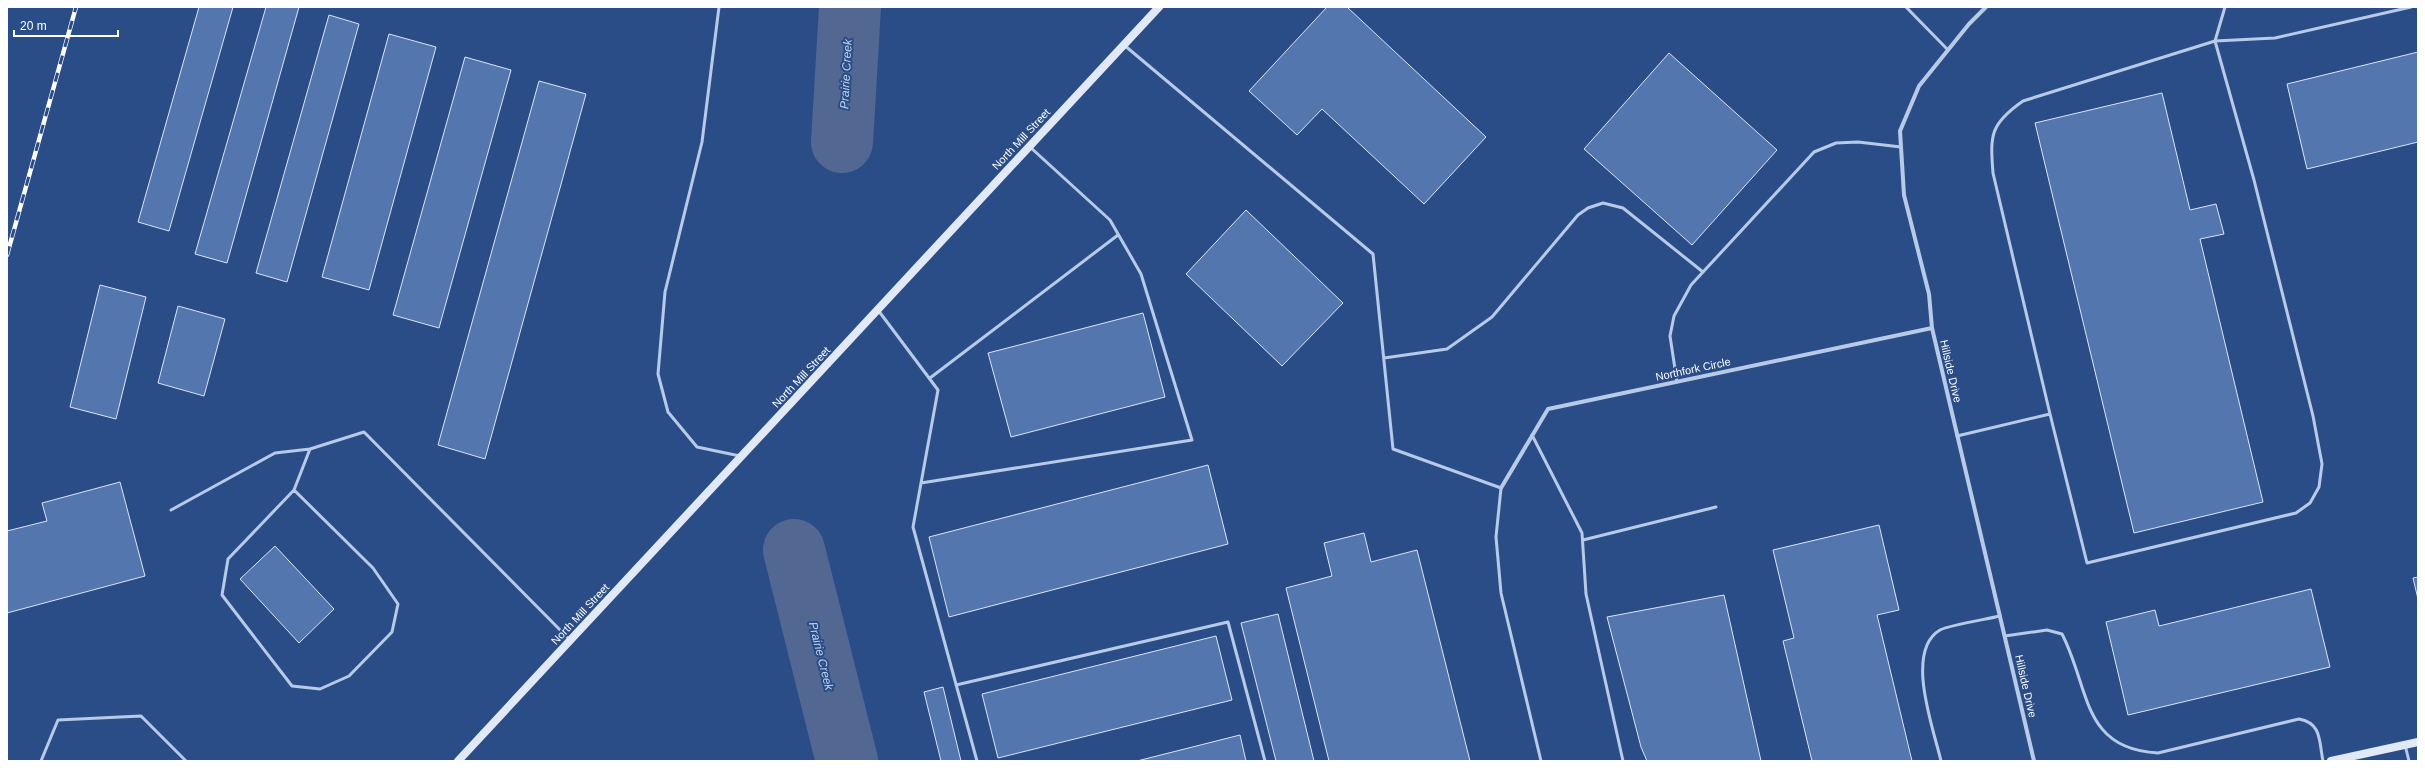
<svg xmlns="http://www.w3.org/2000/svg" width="2425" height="768" viewBox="0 0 2425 768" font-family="Helvetica,sans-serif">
  <rect width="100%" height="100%" fill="#2b4d87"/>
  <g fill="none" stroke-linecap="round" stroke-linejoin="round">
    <path stroke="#526893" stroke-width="62" d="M842 142 850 7
      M794 550 847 761"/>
  </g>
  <path fill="#5376ae" stroke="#dbe5f6" d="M199 7H233L169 231 138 222Z
    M266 7H299L227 263 195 254Z
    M1327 7H1347L1486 137 1424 204 1322 109 1297 135 1249 91Z
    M329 15 359 24 287 282 256 273Z
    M389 34 436 47 369 290 322 277Z
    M2418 52V142L2307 169 2287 84Z
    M1669 53 1777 150 1692 245 1584 149Z
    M465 57 511 70 439 328 393 315Z
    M539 81 586 94 485 459 438 445Z
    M2162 93 2190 210 2216 204 2224 234 2200 239 2263 502 2134 533 2035 123Z
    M1246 210 1343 303 1282 366 1186 274Z
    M100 285 146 297 116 419 70 407Z
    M178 306 225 319 204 396 158 383Z
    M1143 313 1165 397 1011 437 988 353Z
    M1208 465 1228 544 949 617 929 537Z
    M120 482 145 576 7 613V531L47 521 42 503Z
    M1879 525 1899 610 1877 615 1912 761H1812L1783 641 1794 638 1773 550Z
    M1364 533 1371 562 1417 550 1470 761H1329L1286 588 1332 576 1324 543Z
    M275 546 334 609 299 643 240 579Z
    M2418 577V599L2413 578Z
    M2311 589 2330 667 2128 715 2106 622 2155 610 2159 626Z
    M1724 595 1761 761H1647L1641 747 1607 617Z
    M1278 614 1314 761H1276L1241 623Z
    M1216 636 1232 700 998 758 982 694Z
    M943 687 961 761H941L924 692Z
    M1240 735 1246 761H1137Z"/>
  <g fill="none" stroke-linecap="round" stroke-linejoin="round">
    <path stroke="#b7cae8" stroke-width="3" d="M719 7 702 142 665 292 658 374 668 412 697 447 740 456
      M1906 7 1948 50
      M1124 45 1373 254 1393 449 1501 488 1496 537 1501 593 1541 761
      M878 310 938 390 913 527 977 761
      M1384 358 1447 349 1492 317 1578 215 1588 208 1603 203 1623 208 1703 272
      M930 378 1118 235
      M1677 382 1670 336 1674 316 1691 285 1814 152 1836 143 1858 142 1901 147
      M2050 414 2087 563 2296 513 2310 503 2319 487 2322 464 2313 416 2254 180 2215 41 2275 38 2411 7
      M1532 435 1582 533 1586 594 1623 761
      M1957 436 2050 414 1993 173C1990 135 1990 124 2023 101L2215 41 2225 7
      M921 483 1192 440 1141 274 1110 220 1030 147
      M294 490 373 568 398 604 392 632 349 676 320 689 292 686 222 595 228 559 294 490 310 449 364 432 569 639
      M171 510 275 453 310 449
      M1583 540 1716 507
      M2005 636 2047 630 2062 634C2090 688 2081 749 2158 753L2299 719C2322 723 2319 742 2323 761
      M956 685 1228 622 1265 761
      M2405 745 2409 761
      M41 761 58 720 141 716 186 761
      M1941 761C1934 730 1904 651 1940 630 1949 625 1988 619 2000 616"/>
    <path stroke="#b7cae8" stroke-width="4" d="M1986 7 1969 24 1919 86 1900 131 1904 195 1929 294 1932 328 2034 761
      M1501 488 1548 409 1932 328"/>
    <path stroke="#e1e9f7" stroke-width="8" d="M458 761 1159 7
      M2331 761 2418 742"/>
    <defs>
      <path id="rail" d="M7 255 76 7"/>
    </defs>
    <use href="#rail" stroke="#fff" stroke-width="4.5"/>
    <use href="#rail" stroke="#2b4d87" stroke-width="3" stroke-dasharray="9" stroke-linecap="butt"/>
  </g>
  <g text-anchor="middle" stroke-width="4" stroke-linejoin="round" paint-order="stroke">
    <g font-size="11" fill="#fff" stroke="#2b4d87">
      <text transform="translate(1021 139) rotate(-47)" y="4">North Mill Street</text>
      <text transform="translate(1693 369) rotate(-12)" y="4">Northfork Circle</text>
      <text transform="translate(1951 371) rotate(77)" y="4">Hillside Drive</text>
      <text transform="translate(801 377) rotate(-47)" y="4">North Mill Street</text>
      <text transform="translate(580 614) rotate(-47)" y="4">North Mill Street</text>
      <text transform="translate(2026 686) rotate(77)" y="4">Hillside Drive</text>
    </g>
    <g font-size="12" font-style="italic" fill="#c3d4ef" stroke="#2b4d87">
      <text transform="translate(846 74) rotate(-87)" y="4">Prairie Creek</text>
      <text transform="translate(821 656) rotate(76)" y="4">Prairie Creek</text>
    </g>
  </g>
  <rect width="2425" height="768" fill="none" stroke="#ffffff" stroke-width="16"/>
  <path d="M14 30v6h104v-6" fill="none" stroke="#ffffff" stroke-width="2"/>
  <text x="20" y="30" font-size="12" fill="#ffffff" stroke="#2b4d87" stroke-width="3" paint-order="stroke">20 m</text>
</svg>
